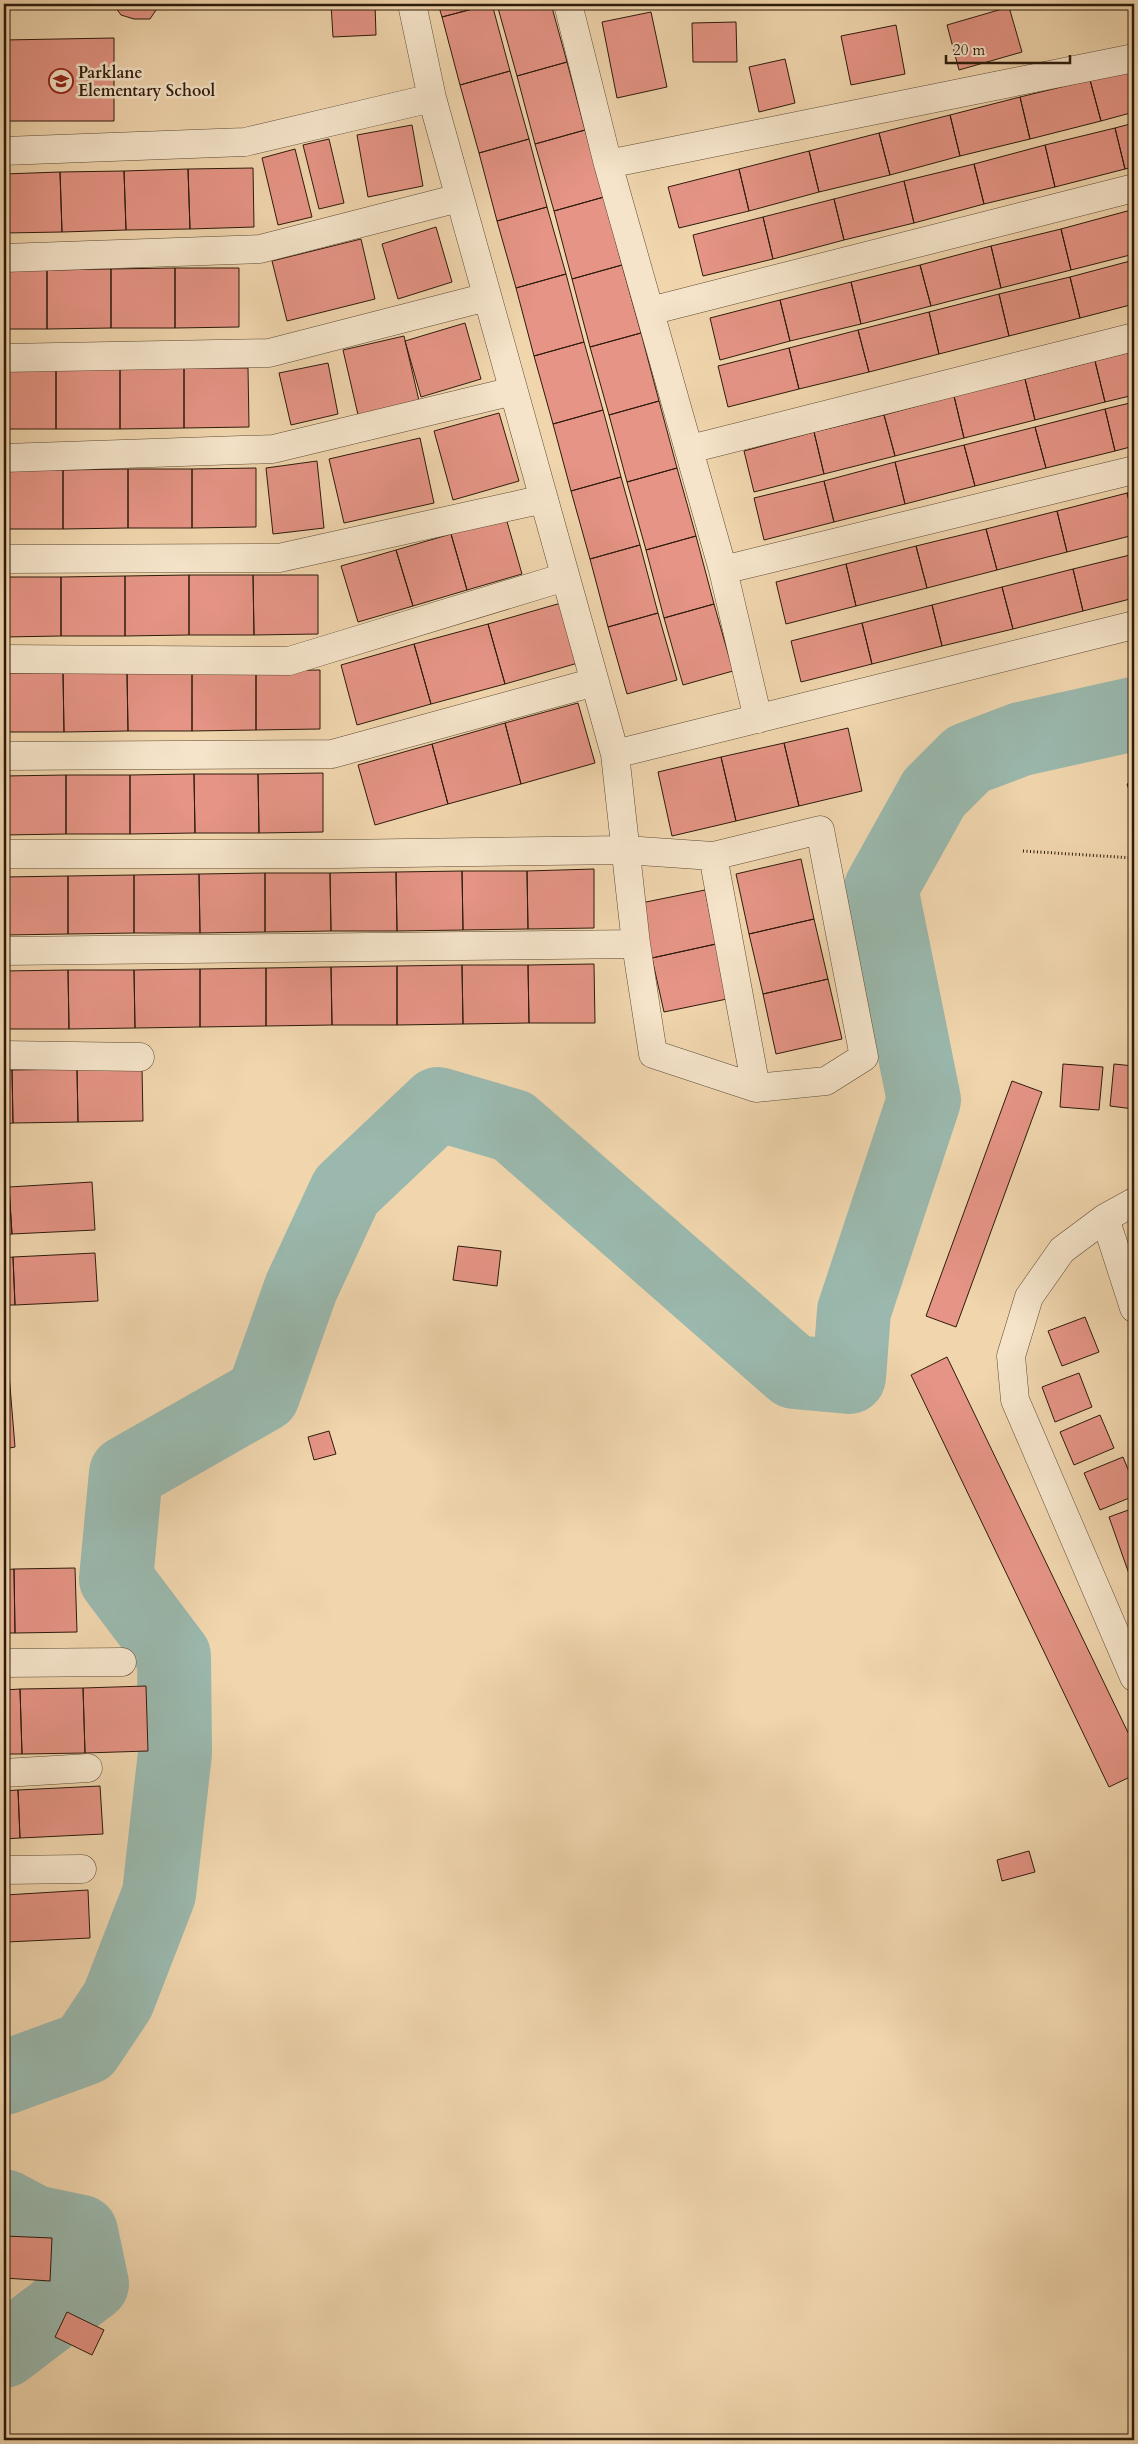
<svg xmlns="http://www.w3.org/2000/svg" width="1138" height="2444" viewBox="0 0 1138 2444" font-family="Cardo,serif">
  <rect width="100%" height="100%" fill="#f0d5ad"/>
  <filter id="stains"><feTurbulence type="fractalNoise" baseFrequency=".004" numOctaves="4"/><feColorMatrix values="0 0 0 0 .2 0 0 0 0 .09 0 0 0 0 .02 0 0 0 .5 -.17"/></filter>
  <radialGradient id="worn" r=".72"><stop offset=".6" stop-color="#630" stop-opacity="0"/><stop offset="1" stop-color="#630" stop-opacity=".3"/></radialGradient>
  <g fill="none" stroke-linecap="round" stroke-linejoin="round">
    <path stroke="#9ab8ad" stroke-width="74" d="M4 2078 86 2048 118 2000 159 1894 175 1753 174 1656 116 1579 126 1473 263 1395 301 1288 346 1191 438 1104 513 1126 794 1372 849 1377 854 1311 924 1100 881 888 934 793 968 759 1021 739 1134 714
      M4 2206 34 2222 81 2232 92 2284 4 2351"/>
  </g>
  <path fill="#e59485" stroke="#2c1b0b" d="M113 4H160L150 19H134L121 15Z
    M331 4H375L376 35 333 37Z
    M438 4H491L442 17Z
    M492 4 510 71 460 85 442 17Z
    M514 4H551L567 62 517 76 498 8Z
    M1009 7 1022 52 959 70 947 25Z
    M651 12 667 87 617 98 602 22Z
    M736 22 737 62H693L692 23Z
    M896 25 905 74 851 85 841 36Z
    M114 38V121H4V40Z
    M785 59 795 103 759 112 749 67Z
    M567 62 585 130 535 144 517 76Z
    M1134 68V112L1101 121 1090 80Z
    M510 71 529 139 479 153 460 85Z
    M1090 80 1101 121 1030 139 1020 97Z
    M1020 97 1030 139 960 156 950 115Z
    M950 115 960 156 890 175 879 133Z
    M1134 123V167L1125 169 1115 128Z
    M412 125 423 186 368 197 357 135Z
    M1115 128 1125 169 1055 187 1045 145Z
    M585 130 604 197 554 211 535 144Z
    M879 133 890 175 819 192 809 151Z
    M329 139 344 203 319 209 303 145Z
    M529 139 547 207 497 221 479 153Z
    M1045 145 1055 187 984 204 974 164Z
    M295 149 312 217 278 225 262 158Z
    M809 151 819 192 749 211 739 169Z
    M974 164 984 204 914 223 904 181Z
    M253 168 254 227 190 229 188 169Z
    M188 169 190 229 126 230 124 171Z
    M739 169 749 211 679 228 668 187Z
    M124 171 126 230 62 232 60 172Z
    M60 172 62 232 4 233V174Z
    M904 181 914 223 844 240 834 199Z
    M604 197 622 265 572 279 554 211Z
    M834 199 844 240 773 259 763 217Z
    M547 207 566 274 516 288 497 221Z
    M1131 210 1134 223V254L1071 270 1061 229Z
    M763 217 773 259 703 276 693 235Z
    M436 227 452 282 398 299 382 244Z
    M1061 229 1071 270 1001 288 991 246Z
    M361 239 375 299 287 321 272 261Z
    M991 246 1001 288 931 306 920 265Z
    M1134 260V304L1080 318 1070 277Z
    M622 265 641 333 590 347 572 279Z
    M920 265 931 306 861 324 851 282Z
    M175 268V328H111V269Z
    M175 268H239V327L175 328Z
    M111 269V328L47 329V270Z
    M4 270H47V329H4Z
    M566 274 584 342 534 356 516 288Z
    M1070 277 1080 318 1009 336 999 294Z
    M851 282 861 324 790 341 780 300Z
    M999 294 1009 336 939 354 929 312Z
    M780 300 790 341 720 360 710 318Z
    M929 312 939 354 869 372 858 330Z
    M465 323 481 379 421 397 405 341Z
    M858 330 869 372 799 389 789 348Z
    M641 333 659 401 609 415 590 347Z
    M404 336 420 405 359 419 343 350Z
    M584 342 603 410 553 424 534 356Z
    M789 348 799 389 728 407 718 366Z
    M1134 351V395L1105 402 1095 361Z
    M1095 361 1105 402 1035 420 1025 379Z
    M328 363 338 414 291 425 279 373Z
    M184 368V428L120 429V369Z
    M184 368H248L249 427 184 428Z
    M56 369H120V429H56Z
    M56 369V429H4V370Z
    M1025 379 1035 420 964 438 954 396Z
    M954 396 964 438 895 456 884 415Z
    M659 401 677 468 627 482 609 415Z
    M1134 402V446L1115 451 1105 409Z
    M1105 409 1115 451 1046 468 1035 427Z
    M603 410 621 477 571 491 553 424Z
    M499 413 519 481 453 500 434 431Z
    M884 415 895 456 824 474 814 432Z
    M1035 427 1046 468 975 486 964 445Z
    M814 432 824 474 754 492 744 451Z
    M420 438 434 503 344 523 329 459Z
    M964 445 975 486 905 504 895 462Z
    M317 461 324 528 273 534 266 468Z
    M895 462 905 504 834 522 824 481Z
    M256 468V527L192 528V469Z
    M677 468 696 536 646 550 627 482Z
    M128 469V528L63 529V470Z
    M128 469H192V528H128Z
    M4 470H63V529H4Z
    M621 477 640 545 590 559 571 491Z
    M824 481 834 522 764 540 754 498Z
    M1134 491V521L1127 493Z
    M1127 493 1134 521V535L1067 552 1057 511Z
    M1057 511 1067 552 997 570 986 529Z
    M506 518 522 574 467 590 451 534Z
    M986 529 997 570 927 588 916 546Z
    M451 534 467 590 413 606 396 550Z
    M696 536 714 604 664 618 646 550Z
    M640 545 658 613 608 627 590 559Z
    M916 546 927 588 856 606 846 564Z
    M396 550 413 606 358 622 341 566Z
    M1134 554V598L1083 611 1073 569Z
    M846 564 856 606 786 624 776 582Z
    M1073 569 1083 611 1013 629 1002 587Z
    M189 575H253L254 635H189Z
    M189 575V635L125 636V576Z
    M253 575H318V634L254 635Z
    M125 576V636H61V577Z
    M4 577H61V636L4 637Z
    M1002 587 1013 629 942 646 932 605Z
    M561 603 578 663 505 684 488 624Z
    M714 604 733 671 683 685 664 618Z
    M932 605 942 646 872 664 862 623Z
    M658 613 677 680 627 694 608 627Z
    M862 623 872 664 801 682 791 641Z
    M488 624 505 684 431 704 414 644Z
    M414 644 431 704 357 725 341 665Z
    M320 670V729L256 730V671Z
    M256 671V730L192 731V672Z
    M127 672 128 731 64 732 63 673Z
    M127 672H192V731H128Z
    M4 673H63L64 732H4Z
    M578 703 595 763 521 784 505 723Z
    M505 723 521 784 448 804 432 744Z
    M848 728 862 791 799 806 784 743Z
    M784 743 799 806 736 821 721 757Z
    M432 744 448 804 375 825 358 765Z
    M721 757 736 821 672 836 658 772Z
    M323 773V832L259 833 258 774Z
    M194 774 195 833 130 834V775Z
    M194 774H258L259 833H195Z
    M66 775V834L4 835V776Z
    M66 775H130V834H66Z
    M1134 781V805L1127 784Z
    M801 859 814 919 749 934 736 874Z
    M594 869V928L528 929 527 871Z
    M462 871H527L528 929 463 930Z
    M462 871 463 930 397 931 396 872Z
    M396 872 397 931H331L330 873Z
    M265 873V932L200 933 199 874Z
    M265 873H330L331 931 265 932Z
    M199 874 200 933H134V875Z
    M134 875V933L68 934V876Z
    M68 876V934L4 935V877Z
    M705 890 716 944 652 958 641 903Z
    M814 919 828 979 763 994 749 934Z
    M716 944 727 999 664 1012 652 958Z
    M594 964 595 1023H529L528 965Z
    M462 965 463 1024 397 1025V966Z
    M462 965H528L529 1023 463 1024Z
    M397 966V1025H332L331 967Z
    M331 967 332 1025 266 1026V968Z
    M266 968V1026L200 1027V969Z
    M200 969V1027L135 1028 134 970Z
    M68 970H134L135 1028 69 1029Z
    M68 970 69 1029H4V971Z
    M828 979 842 1039 776 1054 763 994Z
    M1063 1064 1103 1067 1099 1110 1060 1107Z
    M1114 1064 1134 1066V1109L1110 1106Z
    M142 1067 143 1121 78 1122 77 1069Z
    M77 1069 78 1122 13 1123 12 1070Z
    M4 1070H12L13 1123 4 1124Z
    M1012 1081 1042 1092 956 1327 926 1316Z
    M92 1182 95 1230 12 1234 9 1187Z
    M4 1187H9L12 1234 4 1235Z
    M458 1246 501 1251 497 1286 453 1280Z
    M95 1253 98 1301 15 1305 13 1257Z
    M13 1257 15 1305H4V1258Z
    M1085 1317 1099 1352 1062 1366 1048 1331Z
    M947 1357 1134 1745V1775L1109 1787 911 1375Z
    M1079 1373 1092 1407 1055 1422 1042 1387Z
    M9 1374 15 1447 4 1449V1375Z
    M1100 1415 1114 1448 1074 1465 1060 1432Z
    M329 1431 336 1454 314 1460 308 1437Z
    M1123 1457 1134 1484V1496L1100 1510 1084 1473Z
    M1134 1508V1588L1109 1517Z
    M75 1568 77 1632 15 1633 14 1569Z
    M14 1569 15 1633H4V1570Z
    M146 1686 148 1751 85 1753 83 1688Z
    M83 1688 85 1753 22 1754 20 1689Z
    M20 1689 22 1754H4V1690Z
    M100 1786 103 1834 20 1838 18 1790Z
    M18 1790 20 1838 4 1839V1791Z
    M1029 1851 1035 1872 1002 1881 997 1860Z
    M88 1890 90 1938 7 1942 5 1895Z
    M4 1895 7 1942 4 1943Z
    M4 1990H8L9 2050H4Z
    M4 2236 52 2238 50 2281 4 2278Z
    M67 2312 104 2330 92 2355 55 2337Z"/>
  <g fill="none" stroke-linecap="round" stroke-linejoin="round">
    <defs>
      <path id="minor" d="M412 4 432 98 615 754 636 944 653 1054 756 1088 713 856
        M568 4 608 164 723 570 758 719
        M4 151 245 142 432 98
        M608 164 1134 58
        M4 258 260 249 459 198
        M650 311 1134 188
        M4 358 269 353 487 297
        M690 449 1134 337
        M4 458 273 449 513 391
        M4 559 279 558 544 499
        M723 570 1134 470
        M4 659 289 661 565 577
        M615 754 1134 625
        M4 756 332 754 595 682
        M4 854H336L625 850 713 856 820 830 864 1057 826 1081 756 1088
        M4 951 636 944
        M4 1055 140 1057
        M1134 1202 1105 1218 1062 1250 1029 1297 1011 1356 1015 1400 1134 1677
        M1105 1218 1134 1308
        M4 1663 122 1662
        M4 1773 88 1768
        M4 1870 82 1869"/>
    </defs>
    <use href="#minor" stroke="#5d4a34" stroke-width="29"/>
    <path stroke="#2c1b0b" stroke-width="3" stroke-dasharray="1 2.5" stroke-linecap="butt" d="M1023 851 1134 858"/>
    <use href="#minor" stroke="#f5e4ca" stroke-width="28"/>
  </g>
  <defs>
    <symbol id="school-ring" viewBox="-11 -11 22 22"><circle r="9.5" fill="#f5e4ca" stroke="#8f2418" stroke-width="1.5"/><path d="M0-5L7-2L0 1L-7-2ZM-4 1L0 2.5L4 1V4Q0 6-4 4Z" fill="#8f2418"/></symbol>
  </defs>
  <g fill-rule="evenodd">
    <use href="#school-ring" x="47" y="67" width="28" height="28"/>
  </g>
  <g text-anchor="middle" stroke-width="5" stroke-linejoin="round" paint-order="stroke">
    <g font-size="16" font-weight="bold" fill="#2c1b0b" stroke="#f5e4ca" text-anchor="start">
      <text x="78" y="78">Parklane<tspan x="78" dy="18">Elementary School</tspan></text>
    </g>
  </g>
  <rect width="1138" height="2444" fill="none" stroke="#f0d5ad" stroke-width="20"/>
  <rect x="5" y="5" width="1128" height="2434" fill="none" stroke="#2c1b0b" stroke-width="2.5"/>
  <rect x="10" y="10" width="1118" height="2424" fill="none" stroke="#2c1b0b"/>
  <path d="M946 55v8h124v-8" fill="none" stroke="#2c1b0b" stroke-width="2.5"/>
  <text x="953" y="55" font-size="15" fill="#2c1b0b" stroke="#f5e4ca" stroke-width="4" paint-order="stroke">20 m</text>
  <rect width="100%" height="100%" filter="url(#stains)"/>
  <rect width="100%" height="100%" fill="url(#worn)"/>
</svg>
